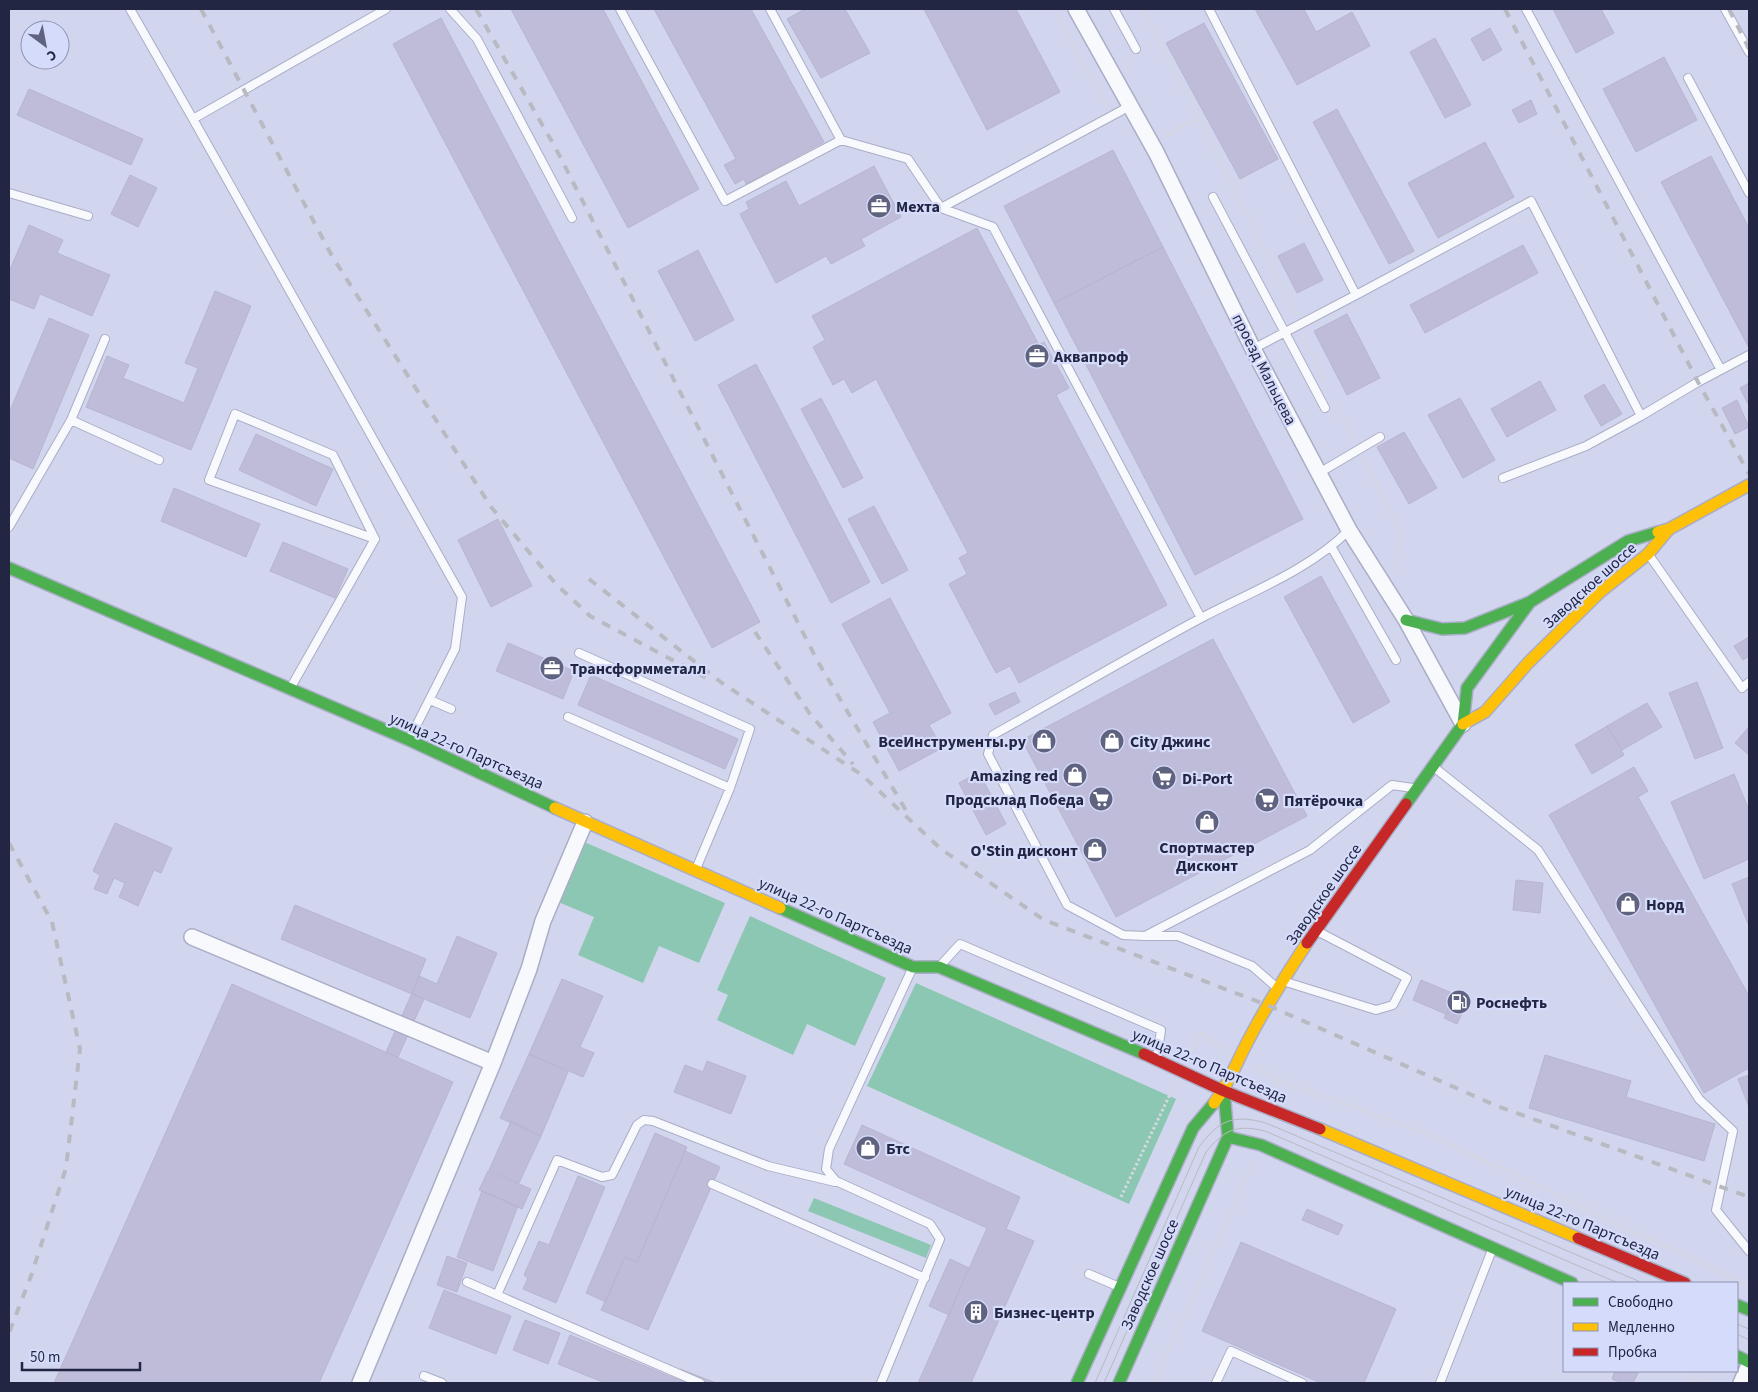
<svg xmlns="http://www.w3.org/2000/svg" width="1758" height="1392" viewBox="0 0 1758 1392" font-family="'Source Sans 3',sans-serif">
  <rect width="100%" height="100%" fill="#d2d5ee"/>
  <path fill="#8cc7b3" d="M582 841 725 903 699 963 659 946 643 983 578 955 594 917 556 901Z
    M750 916 886 978 855 1046 807 1024 793 1055 717 1020 728 995 717 990Z
    M916 983 1176 1099 1129 1204 867 1086Z
    M814 1198 931 1245 926 1258 808 1211Z"/>
  <path fill="#bebcd8" stroke="#b8b5ce" d="M511 9H603L699 189 628 228Z
    M654 9H751L824 142 746 184 744 179 735 184 724 165 736 159Z
    M805 9H845L870 53 821 78 787 19Z
    M924 9H1016L1060 92 987 130Z
    M1255 9H1304L1316 32 1352 12 1370 46 1297 85Z
    M1553 9H1601L1614 33 1576 53Z
    M441 18 760 622 712 648 393 44Z
    M1204 23 1278 159 1240 179 1166 43Z
    M1490 28 1502 50 1483 61 1471 39Z
    M1435 38 1471 105 1445 118 1410 52Z
    M1664 57 1697 120 1636 152 1603 89Z
    M29 89 143 139 131 165 17 115Z
    M1531 100 1537 114 1519 123 1512 110Z
    M1337 109 1414 251 1389 264 1313 122Z
    M1485 142 1514 197 1438 238 1408 183Z
    M1113 150 1163 247 1054 303 1004 206Z
    M1711 156 1749 228 1748 346 1661 182Z
    M874 166 901 217 861 239 865 246 831 264 826 256 776 283 740 214 749 209 746 202 786 181 799 206Z
    M130 175 157 188 138 227 111 214Z
    M29 225 63 240 57 253 110 275 92 316 40 294 34 309 9 299V272Z
    M977 228 1039 345 1044 342 1069 388 1056 395 1167 605 1019 683 1010 666 996 673 949 584 967 574 959 558 968 553 876 379 852 393 844 379 833 385 813 347 825 340 812 316Z
    M1304 243 1323 280 1297 293 1278 256Z
    M1523 245 1538 273 1425 333 1410 305Z
    M1163 247 1303 519 1195 575 1054 303Z
    M698 250 734 320 695 341 658 271Z
    M215 291 251 306 191 450 86 407 107 356 129 365 123 378 184 403 198 368 185 363Z
    M1347 314 1380 378 1347 395 1314 331Z
    M49 318 89 335 33 469 9 458V413Z
    M756 364 870 582 831 603 718 385Z
    M1540 381 1556 410 1507 437 1491 409Z
    M1749 383V406L1740 388Z
    M1604 384 1622 414 1601 426 1584 396Z
    M821 398 863 478 843 488 801 409Z
    M1460 398 1495 460 1463 478 1428 415Z
    M1737 400 1749 427 1735 434 1722 408Z
    M1404 432 1437 488 1409 504 1377 447Z
    M256 434 333 469 316 506 239 470Z
    M174 488 260 524 246 557 161 521Z
    M874 506 908 570 882 584 848 519Z
    M498 519 532 586 491 607 458 540Z
    M283 542 348 569 335 598 270 571Z
    M1321 576 1390 702 1353 723 1284 597Z
    M890 598 951 713 929 725 942 748 899 771 873 722 890 713 842 624Z
    M1749 637V656L1743 660 1734 646Z
    M1213 639 1307 816 1116 917 1022 740Z
    M508 643 574 671 563 699 496 671Z
    M591 675 738 739 725 769 578 705Z
    M1697 682 1723 748 1695 759 1669 693Z
    M1015 692 1020 702 995 715 989 704Z
    M1647 703 1662 727 1622 750 1607 726Z
    M1607 726 1624 755 1592 774 1575 745Z
    M1749 727V755L1735 743Z
    M1634 767 1648 791 1638 797 1749 996V1068L1704 1093 1549 815Z
    M979 772 1006 824 986 835 959 783Z
    M1734 774 1749 810V859L1704 879 1671 802Z
    M115 823 172 848 161 873 154 870 138 906 119 897 125 883 114 878 107 894 94 889 100 875 93 871Z
    M1749 877V926L1732 884Z
    M1516 880 1543 883 1540 913 1513 910Z
    M295 905 426 959 412 994 281 939Z
    M457 936 497 953 470 1018 412 994 419 976 437 984Z
    M562 979 603 996 580 1047 594 1053 583 1077 529 1054Z
    M1421 980 1457 995 1448 1015 1413 1000Z
    M232 984 453 1082 319 1383H54Z
    M412 993 424 999 398 1057 386 1052Z
    M1455 995 1468 1001 1457 1024 1444 1018Z
    M529 1054 568 1072 541 1136 500 1118Z
    M1545 1055 1631 1081 1626 1097 1715 1124 1704 1161 1529 1108Z
    M707 1061 746 1076 731 1114 674 1092 685 1065 703 1072Z
    M1749 1075V1107L1738 1079Z
    M511 1121 541 1136 519 1183 489 1170Z
    M862 1125 1020 1197 1006 1229 1034 1241 971 1383H918L987 1228 844 1164Z
    M655 1133 687 1147 637 1262 625 1257 606 1302 586 1293Z
    M685 1151 720 1167 648 1330 601 1310 625 1257 637 1262Z
    M488 1171 531 1189 522 1209 479 1190Z
    M578 1176 605 1187 556 1303 523 1289 528 1278 524 1275 539 1241 549 1245Z
    M482 1191 518 1206 493 1271 457 1257Z
    M1307 1209 1343 1225 1338 1235 1302 1220Z
    M1241 1242 1396 1309 1364 1383H1321L1202 1331Z
    M447 1256 467 1263 457 1292 437 1285Z
    M950 1259 969 1268 949 1315 929 1306Z
    M444 1290 511 1316 496 1354 429 1328Z
    M525 1320 560 1333 548 1364 513 1350Z
    M570 1335 676 1379 680 1369 716 1383H605L558 1364Z
    M1615 1371H1639L1633 1383H1622L1612 1379Z"/>
  <g fill="none" stroke-linecap="round" stroke-linejoin="round">
    <defs>
      <path id="lane" d="M130 9 193 119
        M386 9 193 119 462 597 455 649 410 738
        M450 9 477 39 572 218
        M620 9 725 201 841 140
        M770 9 841 140 908 159 941 208 993 227 1201 618
        M1114 9 1136 49
        M1209 9 1356 295 1253 349
        M1526 9 1721 370
        M1725 9 1749 52
        M1688 78 1749 193
        M9 193 88 216
        M1213 197 1325 408
        M941 208 1130 106
        M1356 295 1531 201 1641 416 1698 382 1749 355
        M71 420 105 339
        M1319 473 1380 437
        M1503 478 1586 446 1641 416
        M9 527 71 420 159 460
        M1332 548 1396 660
        M1649 555 1742 688 1749 682
        M579 653 750 729 730 788 696 869
        M291 687 375 539 209 480 235 414 333 455 375 539
        M430 700 451 709
        M568 717 730 788
        M1435 768 1538 850 1699 1099 1733 1131 1716 1210 1749 1251
        M1145 936 1123 935 1067 905 988 754 993 735C1063 696 1132 655 1203 617 1251 592 1311 569 1349 530
        M940 966 960 944 1161 1030 1157 1058
        M1286 982 1376 1010 1393 1005 1407 978 1317 931
        M1275 986 1252 966 1178 936H1145L1310 850 1392 785 1413 788
        M712 1184 925 1278
        M1089 1274 1117 1286
        M467 1282 700 1383
        M497 1295 557 1160 602 1177 612 1175 637 1125 644 1120 653 1121 768 1166 835 1182
        M424 1376 442 1383
        M881 1383 940 1239 930 1224 836 1181 826 1169 829 1149 912 969
        M1216 1383 1231 1351 1302 1383
        M1440 1383 1492 1250"/>
      <path id="street" d="M1076 9 1156 152 1253 349 1349 530 1406 620 1463 724
        M192 937 493 1063
        M360 1383 493 1063 529 969 543 921 585 822
        M1741 1383 1749 1365"/>
      <path id="fast" d="M9 568 409 740 555 808
        M1406 620 1442 629 1465 628 1530 602
        M1406 804 1463 724 1467 688 1530 602 1628 541 1658 532
        M780 908 913 967H939L1144 1054
        M1228 1137 1261 1145 1572 1283
        M1737 1305 1749 1310
        M1737 1356 1749 1362
        M1077 1383 1193 1128 1214 1103
        M1119 1383 1228 1137 1224 1091"/>
      <path id="slow" d="M1658 532 1669 529 1749 485
        M1463 724 1485 712 1528 663 1600 592 1648 554 1669 529
        M555 808 780 908
        M1214 1103C1229 1084 1237 1061 1249 1039 1266 1006 1286 975 1307 943
        M1320 1129 1578 1238"/>
      <path id="jam" d="M1307 943 1406 804
        M1144 1054 1224 1091 1320 1129
        M1578 1238 1685 1283"/>
    </defs>
    <use href="#lane" stroke="#aaadc6" stroke-width="10"/>
    <use href="#street" stroke="#aaadc6" stroke-width="18"/>
    <use href="#fast" stroke="#aaadc6" stroke-width="14"/>
    <use href="#slow" stroke="#aaadc6" stroke-width="14"/>
    <use href="#jam" stroke="#aaadc6" stroke-width="14"/>
    <path stroke="#d6d8e0" stroke-width="3" stroke-dasharray="2.5 2.5" stroke-linecap="butt" d="M1054 9 1107 107
      M1142 9 1199 118 1297 315
      M1130 72 1129 70 1132 59
      M1164 137 1199 118
      M1302 335 1325 381
      M1336 402 1356 441
      M1364 458 1399 529 1396 573
      M1189 1055 1201 1033 1223 1048
      M1254 1066 1279 1080 1430 1135 1737 1280 1749 1289
      M1274 1093 1279 1080
      M1121 1197 1174 1086
      M1687 1371 1685 1375 1711 1383
      M1154 1383 1254 1161"/>
    <use href="#lane" stroke="#f8f9fc" stroke-width="8"/>
    <use href="#street" stroke="#f8f9fc" stroke-width="15"/>
    <use href="#fast" stroke="#4caf50" stroke-width="11"/>
    <use href="#slow" stroke="#ffc107" stroke-width="11"/>
    <use href="#jam" stroke="#c62828" stroke-width="11"/>
    <path stroke="#b8bac1" stroke-width="1" d="M1737 1324 1749 1329
      M1737 1334 1749 1340
      M1095 1383 1199 1147C1219 1120 1233 1114 1266 1123L1643 1283
      M1104 1383 1206 1152C1224 1130 1236 1124 1265 1131L1618 1283"/>
    <path stroke="#b8bac1" stroke-width="4" stroke-dasharray="9 9" stroke-linecap="butt" d="M201 9 332 256 491 507 556 584 590 616 710 680
      M476 9 555 147 818 662 907 812
      M1505 9 1698 382 1749 474
      M1729 9 1749 49
      M589 579 722 683 862 775 941 849 1044 920 1267 1005 1497 1106 1749 1197
      M755 632 810 714 853 764
      M9 843 52 922 80 1049 66 1168 31 1276 9 1333"/>
  </g>
  <defs>
    <symbol id="office-disc" viewBox="-11 -11 22 22"><circle r="9.5" fill="#60637f" stroke="#d5dbfa"/><path d="M-6-3h4V-5.5h4V-3h4V5H-6ZM-1-4.5V-3h2v-1.5ZM-6 0V1H6V0Z" fill="#fff"/></symbol>
    <symbol id="shop-disc" viewBox="-11 -11 22 22"><circle r="9.5" fill="#60637f" stroke="#d5dbfa"/><path d="M-5-2.5h2.3a2.7 3.5 0 0 1 5.4 0H5L5.5 6h-11ZM-1.5-2.5h3a1.5 2.3 0 0 0-3 0Z" fill="#fff"/></symbol>
    <symbol id="supermarket-disc" viewBox="-11 -11 22 22"><circle r="9.5" fill="#60637f" stroke="#d5dbfa"/><path d="M-6-5.5h2.5l.6 2H6L4.5 2H-2.5L-4.4-4H-6ZM-1.5 3.2a1.3 1.3 0 1 0 .1 0ZM3 3.2a1.3 1.3 0 1 0 .1 0Z" fill="#fff"/></symbol>
    <symbol id="fuel-disc" viewBox="-11 -11 22 22"><circle r="9.5" fill="#60637f" stroke="#d5dbfa"/><path d="M-5.5-6h7V0h2V4h1.3V-2.5L3-4.5l.8-.8L6-3V5H2.5V1h-1V6h-7ZM-4.2-4.7v3.2H.2V-4.7Z" fill="#fff"/></symbol>
    <symbol id="building-disc" viewBox="-11 -11 22 22"><circle r="9.5" fill="#60637f" stroke="#d5dbfa"/><path d="M-4-6H4V6H1V3H-1V6H-4ZM-2.5-4.3h1.7v1.8h-1.7ZM.8-4.3h1.7v1.8H.8ZM-2.5-1h1.7V.8h-1.7ZM.8-1h1.7V.8H.8Z" fill="#fff"/></symbol>
  </defs>
  <g fill-rule="evenodd">
    <use href="#office-disc" x="865" y="192" width="28" height="28"/>
    <use href="#office-disc" x="1023" y="342" width="28" height="28"/>
    <use href="#office-disc" x="538" y="654" width="28" height="28"/>
    <use href="#shop-disc" x="1030" y="727" width="28" height="28"/>
    <use href="#shop-disc" x="1098" y="727" width="28" height="28"/>
    <use href="#shop-disc" x="1061" y="761" width="28" height="28"/>
    <use href="#supermarket-disc" x="1150" y="764" width="28" height="28"/>
    <use href="#supermarket-disc" x="1087" y="785" width="28" height="28"/>
    <use href="#supermarket-disc" x="1253" y="786" width="28" height="28"/>
    <use href="#shop-disc" x="1193" y="808" width="28" height="28"/>
    <use href="#shop-disc" x="1081" y="836" width="28" height="28"/>
    <use href="#shop-disc" x="1614" y="890" width="28" height="28"/>
    <use href="#fuel-disc" x="1445" y="988" width="28" height="28"/>
    <use href="#shop-disc" x="854" y="1134" width="28" height="28"/>
    <use href="#building-disc" x="962" y="1298" width="28" height="28"/>
  </g>
  <g text-anchor="middle" stroke-width="4.5" stroke-linejoin="round" paint-order="stroke">
    <g font-size="16" font-weight="bold" fill="#222643" stroke="#d5dbfa" text-anchor="start">
      <text x="896" y="212">Мехта</text>
      <text x="1054" y="362">Аквапроф</text>
      <text x="570" y="674">Трансформметалл</text>
      <text x="1026" y="747" text-anchor="end">ВсеИнструменты.ру</text>
      <text x="1130" y="747">City Джинс</text>
      <text x="1058" y="781" text-anchor="end">Amazing red</text>
      <text x="1182" y="784">Di-Port</text>
      <text x="1084" y="805" text-anchor="end">Продсклад Победа</text>
      <text x="1284" y="806">Пятёрочка</text>
      <text x="1207" y="853" text-anchor="middle">Спортмастер<tspan x="1207" dy="18">Дисконт</tspan></text>
      <text x="1078" y="856" text-anchor="end">O'Stin дисконт</text>
      <text x="1646" y="910">Норд</text>
      <text x="1476" y="1008">Роснефть</text>
      <text x="886" y="1154">Бтс</text>
      <text x="994" y="1318">Бизнес-центр</text>
    </g>
    <g font-size="16" fill="#222643" stroke="#d5dbfa">
      <text transform="translate(1265 369) rotate(63)" y="6">проезд Мальцева</text>
      <text transform="translate(1589 585) rotate(-42)" y="6">Заводское шоссе</text>
      <text transform="translate(467 750) rotate(24)" y="6">улица 22-го Партсъезда</text>
      <text transform="translate(1323 894) rotate(-55)" y="6">Заводское шоссе</text>
      <text transform="translate(836 915) rotate(24)" y="6">улица 22-го Партсъезда</text>
      <text transform="translate(1210 1065) rotate(23)" y="6">улица 22-го Партсъезда</text>
      <text transform="translate(1583 1222) rotate(23)" y="6">улица 22-го Партсъезда</text>
      <text transform="translate(1149 1274) rotate(-66)" y="6">Заводское шоссе</text>
    </g>
  </g>
  <rect width="1758" height="1392" fill="none" stroke="#222643" stroke-width="20"/>
  <rect x="1563" y="1282" width="175" height="90" fill="#d5dbfa" stroke="#8d93b1"/>
  <rect x="1573" y="1298" width="25" height="8" fill="#4caf50" stroke="#8d93b1"/>
  <text x="1608" y="1307" font-size="15" fill="#222643">Свободно</text>
  <rect x="1573" y="1323" width="25" height="8" fill="#ffc107" stroke="#8d93b1"/>
  <text x="1608" y="1332" font-size="15" fill="#222643">Медленно</text>
  <rect x="1573" y="1348" width="25" height="8" fill="#c62828" stroke="#8d93b1"/>
  <text x="1608" y="1357" font-size="15" fill="#222643">Пробка</text>
  <g transform="translate(45 45) rotate(148)"><circle r="24" fill="#d5dbfa" stroke="#8d93b1"/>
  <path d="M0-4L9 19L0 12L-9 19Z" fill="#60637f"/>
  <text y="-8" font-size="14" font-weight="bold" text-anchor="middle" fill="#222643">С</text>
  </g>
  <path d="M22 1362v8h118v-8" fill="none" stroke="#222643" stroke-width="2.5"/>
  <text x="30" y="1362" font-size="15" fill="#222643" stroke="#d5dbfa" stroke-width="4" paint-order="stroke">50 m</text>
</svg>
